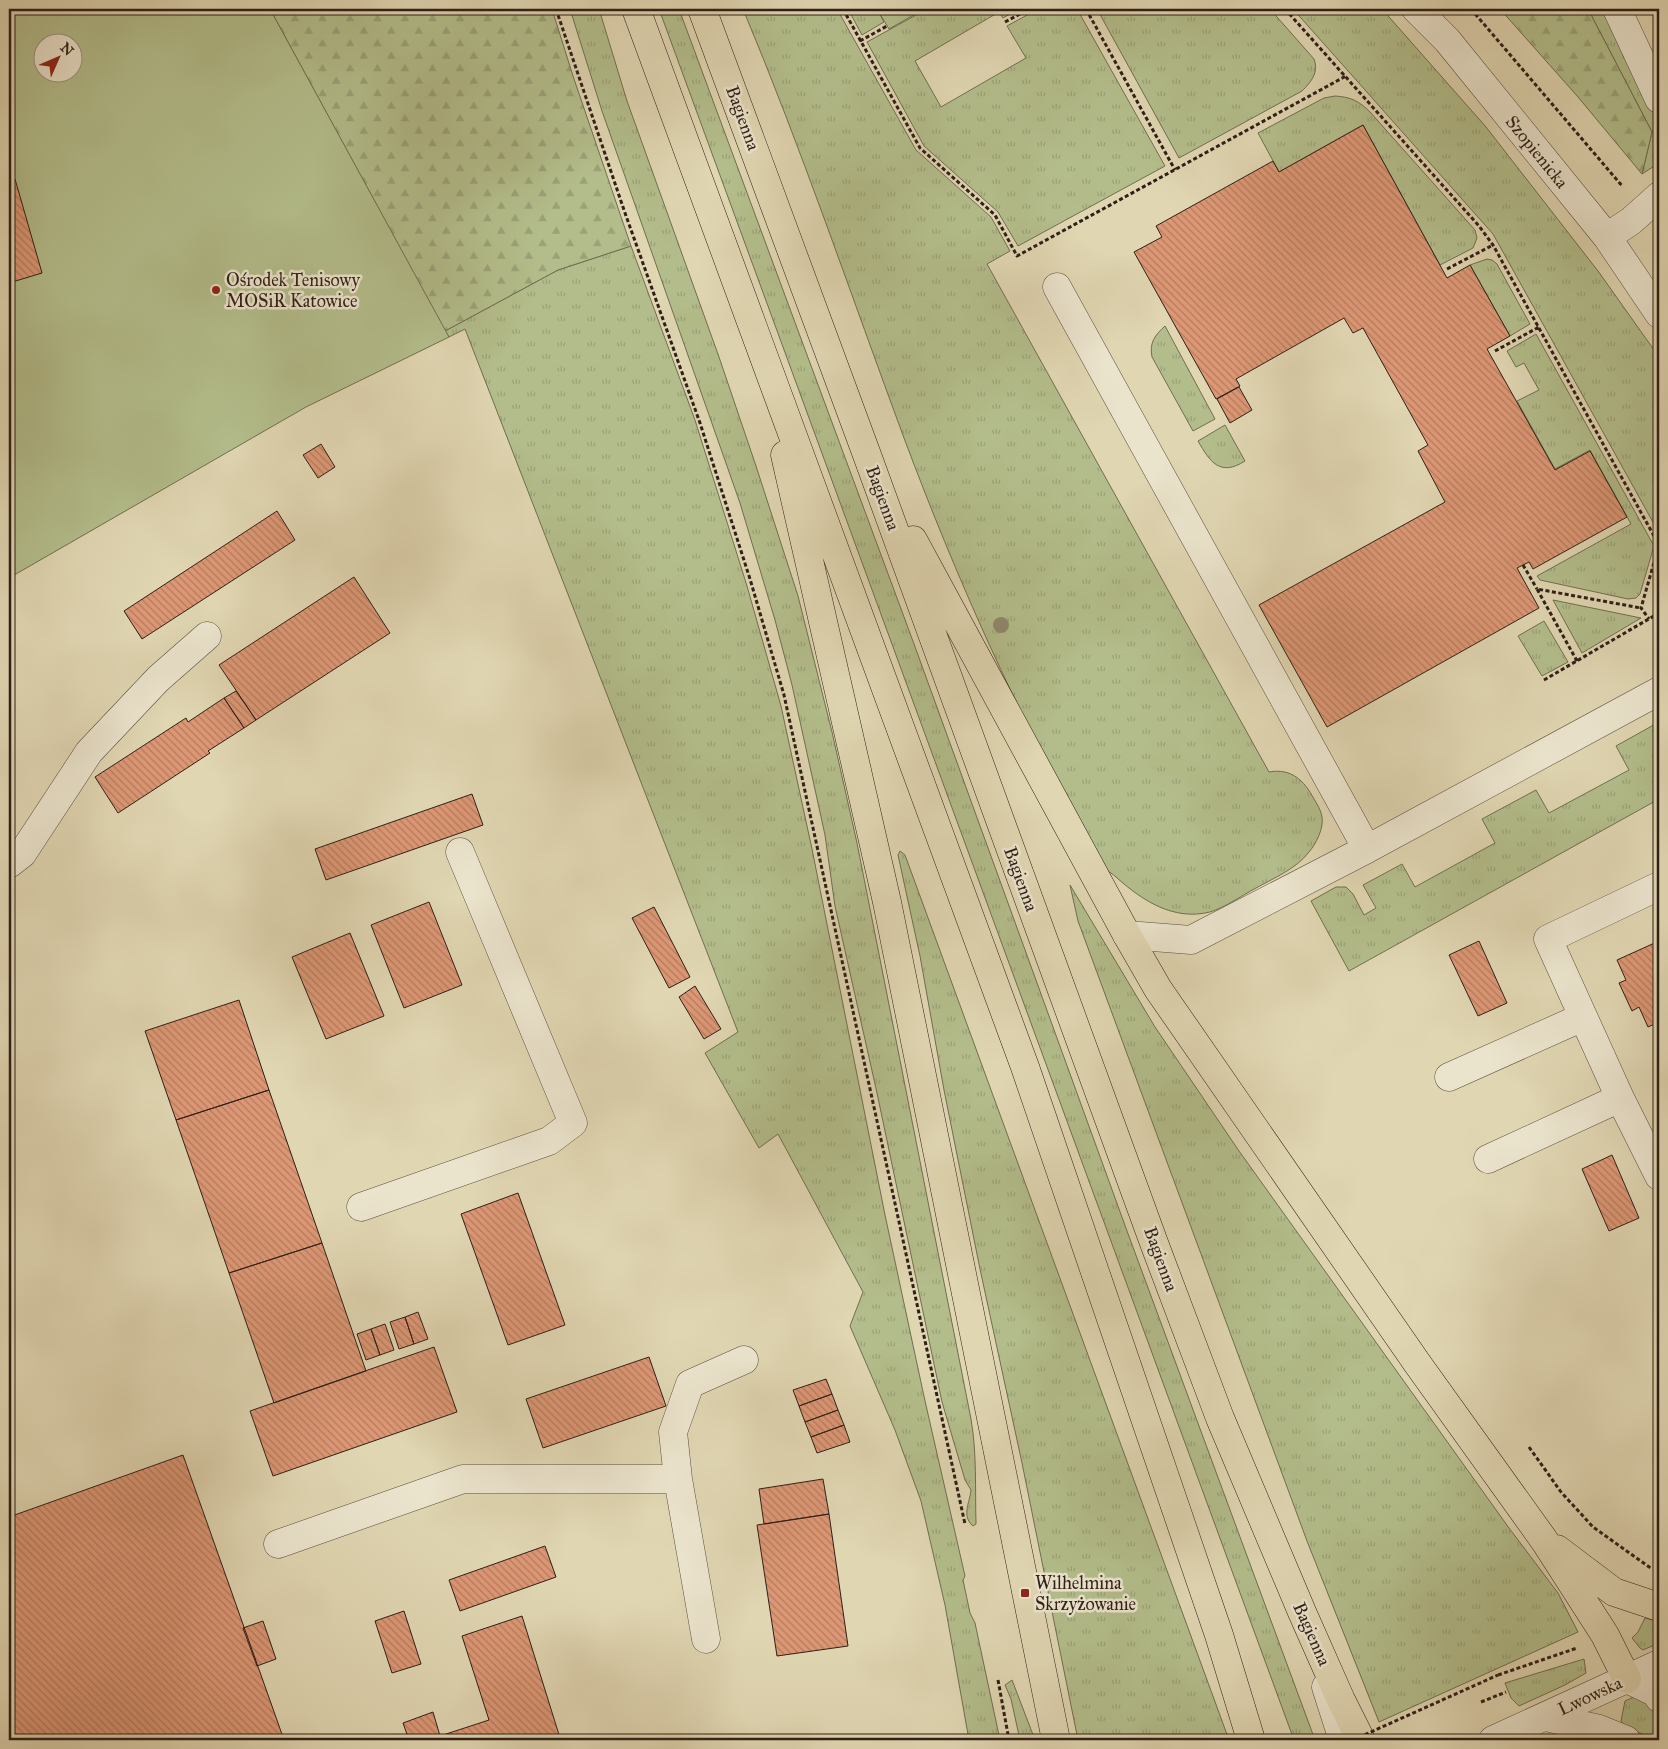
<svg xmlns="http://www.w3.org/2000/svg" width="1668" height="1749" viewBox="0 0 1668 1749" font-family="'IM FELL Great Primer',serif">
  <defs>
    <pattern id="grass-tufts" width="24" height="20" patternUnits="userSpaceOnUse" patternTransform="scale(1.25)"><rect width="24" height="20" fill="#b3bd8b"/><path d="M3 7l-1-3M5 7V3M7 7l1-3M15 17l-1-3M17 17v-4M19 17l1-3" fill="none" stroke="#9aa277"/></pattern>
    <pattern id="forest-firs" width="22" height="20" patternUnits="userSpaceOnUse" patternTransform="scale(1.25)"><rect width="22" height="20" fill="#b3bd8b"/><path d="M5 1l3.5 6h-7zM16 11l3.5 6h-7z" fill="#9aa277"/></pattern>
    <pattern id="building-back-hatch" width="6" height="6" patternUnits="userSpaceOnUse" patternTransform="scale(1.25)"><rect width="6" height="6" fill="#dd9775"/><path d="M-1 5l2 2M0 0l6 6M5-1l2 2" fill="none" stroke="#b47b5f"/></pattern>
  </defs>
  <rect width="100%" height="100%" fill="#e0d6b2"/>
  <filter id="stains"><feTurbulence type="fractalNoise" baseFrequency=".004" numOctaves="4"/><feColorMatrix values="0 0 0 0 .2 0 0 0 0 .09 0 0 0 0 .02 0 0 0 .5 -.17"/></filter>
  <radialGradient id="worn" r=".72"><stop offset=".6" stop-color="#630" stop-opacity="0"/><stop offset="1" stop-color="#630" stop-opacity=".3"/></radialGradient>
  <path fill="url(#grass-tufts)" stroke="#706e51" d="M570 9H599L627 101 719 357 756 466 798 596 832 732 857 843 971 1419C977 1454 975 1489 976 1524L973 1526C961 1516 970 1502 971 1490L965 1480 942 1402 877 1093 835 906 825 835 792 685 775 620 740 503 602 111Z
    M659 9H679L914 644 1127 1231 1315 1740H1294Z
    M743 9H837L916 150 991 217 1010 251 987 264 1269 772C1291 768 1304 780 1314 799 1317 804 1321 810 1322 817 1324 828 1316 844 1309 852 1296 869 1274 878 1256 888 1241 896 1226 907 1210 912 1174 921 1143 901 1117 878 1113 874 1106 870 1102 866 1097 860 1094 850 1090 843 1017 714 956 577 904 438 851 295 802 150 743 9Z
    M848 9H877L884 22 862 35Z
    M927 9H1019L1003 18 999 12 915 61 941 107 1026 58 1007 26 1038 9H1077L1165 166 1018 246 998 212 924 146 867 42Z
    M1097 9H1270L1314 59C1319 73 1311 82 1302 91L1179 158Z
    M1293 9H1382L1486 127 1598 271 1659 357V533L1493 234Z
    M1588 9H1605L1659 120V163L1642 174 1652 132Z
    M1335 96C1351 97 1359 101 1370 112L1475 230 1477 238 1473 248 1440 265 1363 125 1279 172 1258 133 1324 98Z
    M631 246 695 420 747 586 781 706 812 849 885 1215 925 1401 965 1576 963 1580 970 1613 975 1623 1000 1740H969L945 1605 921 1501 895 1430 850 1326 863 1292 778 1134 759 1148 705 1053 738 1032 465 329 449 337 445 331 558 270Z
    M1487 259 1492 260 1497 264 1530 324 1510 336 1470 265Z
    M1165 326 1215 419 1193 431 1152 357C1149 343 1155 335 1165 326Z
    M1536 334 1654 546 1640 594 1636 598 1628 599 1540 580 1537 576 1631 524 1590 450 1555 469 1517 401 1539 390 1524 363 1516 367 1507 351Z
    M1225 425 1245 461C1220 477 1210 462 1198 441Z
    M1553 600 1641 618 1582 653Z
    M1544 621 1568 662 1542 676 1518 636Z
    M1659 722V799L1349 971 1311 901 1336 887H1346L1353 894 1364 915 1376 908 1363 885 1402 864 1415 887 1495 843 1482 819 1536 790 1549 813 1629 770 1616 746Z
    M900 851 905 855 1229 1740H1078L1022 1463 980 1269 944 1090 920 956 898 855Z
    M1070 885 1155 1027 1239 1151 1509 1528 1558 1593 1578 1632 1379 1722 1307 1541 1078 921Z
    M1645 1618 1659 1622V1643L1643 1650 1640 1648 1632 1638 1638 1632Z
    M1584 1659 1586 1673 1565 1685 1519 1706 1511 1698 1505 1683Z
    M1012 1680 1035 1740H1020L1011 1699 1005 1685Z
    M1638 1695C1660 1703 1659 1720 1659 1740H1654L1624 1725 1621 1721 1625 1701Z"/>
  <path fill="url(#forest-firs)" stroke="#706e51" d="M270 9H552L573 76 631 246 558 270 445 331Z
    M1500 9H1588L1652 132 1642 174 1578 97Z"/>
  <path fill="#b3bd8b" stroke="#706e51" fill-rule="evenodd" d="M9 9H270L449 337 306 407 9 578ZM42 42H72V72H42Z
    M877 9H924L889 29Z"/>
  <path fill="url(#building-back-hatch)" stroke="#2e1f17" d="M1363 125 1447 278 1470 265 1510 336 1487 349 1555 470 1590 451 1627 517 1533 569 1529 562 1517 568 1539 608 1327 727 1259 605 1445 502 1418 451 1428 445 1363 328 1353 333 1344 318 1236 379 1240 386 1216 399 1134 252 1162 237 1156 226 1273 161 1279 172Z
    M15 179 42 273 9 283V181Z
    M1239 387 1252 410 1230 423 1217 399Z
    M321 444 335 467 318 478 303 455Z
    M277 511 295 540 142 639 124 611Z
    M354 577 390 633 256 720 219 665Z
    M236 691 256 720 244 728 224 698Z
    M224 698 244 728 208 751 210 753 118 813 95 777 186 718 188 722Z
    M472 794 483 825 326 880 315 849Z
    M429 902 462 985 404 1008 371 925Z
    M654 907 690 977 669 988 632 918Z
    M350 933 384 1016 326 1039 292 957Z
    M1479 941 1507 1003 1478 1016 1449 955Z
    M1659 941V1022L1648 1027 1639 1007 1632 1011 1619 983 1626 980 1617 960Z
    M695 986 721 1029 704 1039 679 997Z
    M239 1000 269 1090 176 1120 145 1031Z
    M269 1090 322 1243 229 1273 176 1120Z
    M1612 1155 1639 1218 1609 1231 1582 1169Z
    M518 1193 565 1325 508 1345 461 1214Z
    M322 1243 366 1371 274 1403 229 1273Z
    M418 1312 428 1339 414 1344 405 1317Z
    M405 1317 414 1344 399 1349 390 1322Z
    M385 1324 394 1350 380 1355 371 1329Z
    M371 1329 380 1355 366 1360 357 1334Z
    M434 1347 457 1412 273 1476 250 1411Z
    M649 1357 666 1406 543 1448 526 1399Z
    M826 1379 832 1394 799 1406 793 1390Z
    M832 1394 838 1410 805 1422 799 1406Z
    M838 1410 844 1425 811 1437 805 1422Z
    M844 1425 850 1442 817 1453 811 1437Z
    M183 1455 284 1740H9V1517Z
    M823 1479 829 1514 764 1524 759 1489Z
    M829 1514 848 1646 777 1656 757 1525Z
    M545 1546 556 1577 460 1611 449 1580Z
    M404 1611 421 1664 392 1673 375 1621Z
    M522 1616 560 1738 553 1740H409L403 1723 433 1712 440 1736 489 1720 462 1636Z
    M263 1621 276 1659 257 1666 243 1628Z"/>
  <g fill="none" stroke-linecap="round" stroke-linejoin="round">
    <defs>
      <path id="minor" d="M1416 9 1447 40 1607 237 1659 314
        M1617 9 1659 99
        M1607 237 1631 221 1659 196
        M1057 287 1367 849 1659 691
        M9 864 22 854 89 752 158 679 207 636
        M1659 886 1548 939 1620 1098 1659 1176
        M1127 935 1191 940 1367 849
        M1449 1077 1583 1017
        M1488 1159 1620 1098
        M361 1207 549 1141 573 1123 460 852
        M278 1544 463 1479H678
        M706 1639 678 1479 673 1432 690 1384 744 1360
        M1627 1679 1656 1693 1659 1698
        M1326 1687 1343 1740
        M1546 1717 1599 1729 1626 1740
        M1493 1740 1659 1664"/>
      <path id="major" d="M636 9 1025 1067 1219 1635 1251 1740
        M702 9 867 455 1154 1243 1220 1418 1302 1612 1341 1700 1361 1740
        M785 455 887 902 1056 1740
        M913 540 1127 935 1158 989 1417 1363 1544 1540 1605 1635 1627 1679
        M1557 1549 1614 1592 1659 1607"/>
    </defs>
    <use href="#minor" stroke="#5a4d3e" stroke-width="29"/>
    <use href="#major" stroke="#2e1f17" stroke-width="29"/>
    <path stroke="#2e1f17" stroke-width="3" stroke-dasharray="4 2.5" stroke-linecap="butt" d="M556 9 625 213 700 423 750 579 784 695 965 1524
      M843 9 920 148 995 215 1017 256 1346 76
      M1086 9 1175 170
      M1285 9 1479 226 1493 245 1659 545 1641 608 1649 619
      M1471 9 1623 187
      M1005 22 1029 9
      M860 41 887 26
      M1447 269 1493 245
      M1495 351 1539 327
      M1523 565 1537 589
      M1577 661 1537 589 1641 608
      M1544 680 1659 613
      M1529 1447 1561 1492 1593 1527 1652 1569
      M1498 1675 1577 1648
      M998 1680 1009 1740
      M1481 1702 1506 1692"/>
    <use href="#minor" stroke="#ebe4cd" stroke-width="28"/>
    <use href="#major" stroke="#e0d6b2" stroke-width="28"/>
    <path stroke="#2e1f17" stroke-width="3" stroke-dasharray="4 2.5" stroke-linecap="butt" d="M1353 1740 1498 1675"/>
  </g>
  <circle fill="#90876d" cx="1001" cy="625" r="8"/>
  <g fill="#8f2418" stroke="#ebe4cd" stroke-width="2">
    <circle cx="216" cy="290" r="5"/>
    <rect x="1020" y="1588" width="10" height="10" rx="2.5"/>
  </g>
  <g text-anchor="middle" stroke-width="5" stroke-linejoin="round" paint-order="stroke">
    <g font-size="18" fill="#2e1f17" stroke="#ebe4cd">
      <text transform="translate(743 118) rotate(70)" y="6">Bagienna</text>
      <text transform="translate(1537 152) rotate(51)" y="6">Szopienicka</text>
      <text transform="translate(883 498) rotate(70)" y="6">Bagienna</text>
      <text transform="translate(1021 879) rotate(70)" y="6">Bagienna</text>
      <text transform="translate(1161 1259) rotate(70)" y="6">Bagienna</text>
      <text transform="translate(1312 1634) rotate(66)" y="6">Bagienna</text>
      <text transform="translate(1590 1696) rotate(-25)" y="6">Lwowska</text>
    </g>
    <g font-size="18" fill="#2e1f17" stroke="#ebe4cd" text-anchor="start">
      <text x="226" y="286">Ośrodek Tenisowy<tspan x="226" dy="21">MOSiR Katowice</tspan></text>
      <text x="1035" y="1589">Wilhelmina<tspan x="1035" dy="21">Skrzyżowanie</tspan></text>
    </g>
  </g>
  <rect width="1668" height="1749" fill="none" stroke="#e0d6b2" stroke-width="30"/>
  <rect x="10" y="10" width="1648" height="1729" fill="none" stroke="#2e1f17" stroke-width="2.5"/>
  <rect x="15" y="15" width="1638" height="1719" fill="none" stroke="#2e1f17"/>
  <g transform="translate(58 58) rotate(45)"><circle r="24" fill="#ebe4cd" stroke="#9f9584"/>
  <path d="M0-4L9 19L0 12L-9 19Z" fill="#8f2418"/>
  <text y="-8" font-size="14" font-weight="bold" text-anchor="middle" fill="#2e1f17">N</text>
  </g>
  <rect width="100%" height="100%" filter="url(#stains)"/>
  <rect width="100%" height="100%" fill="url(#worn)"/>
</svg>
